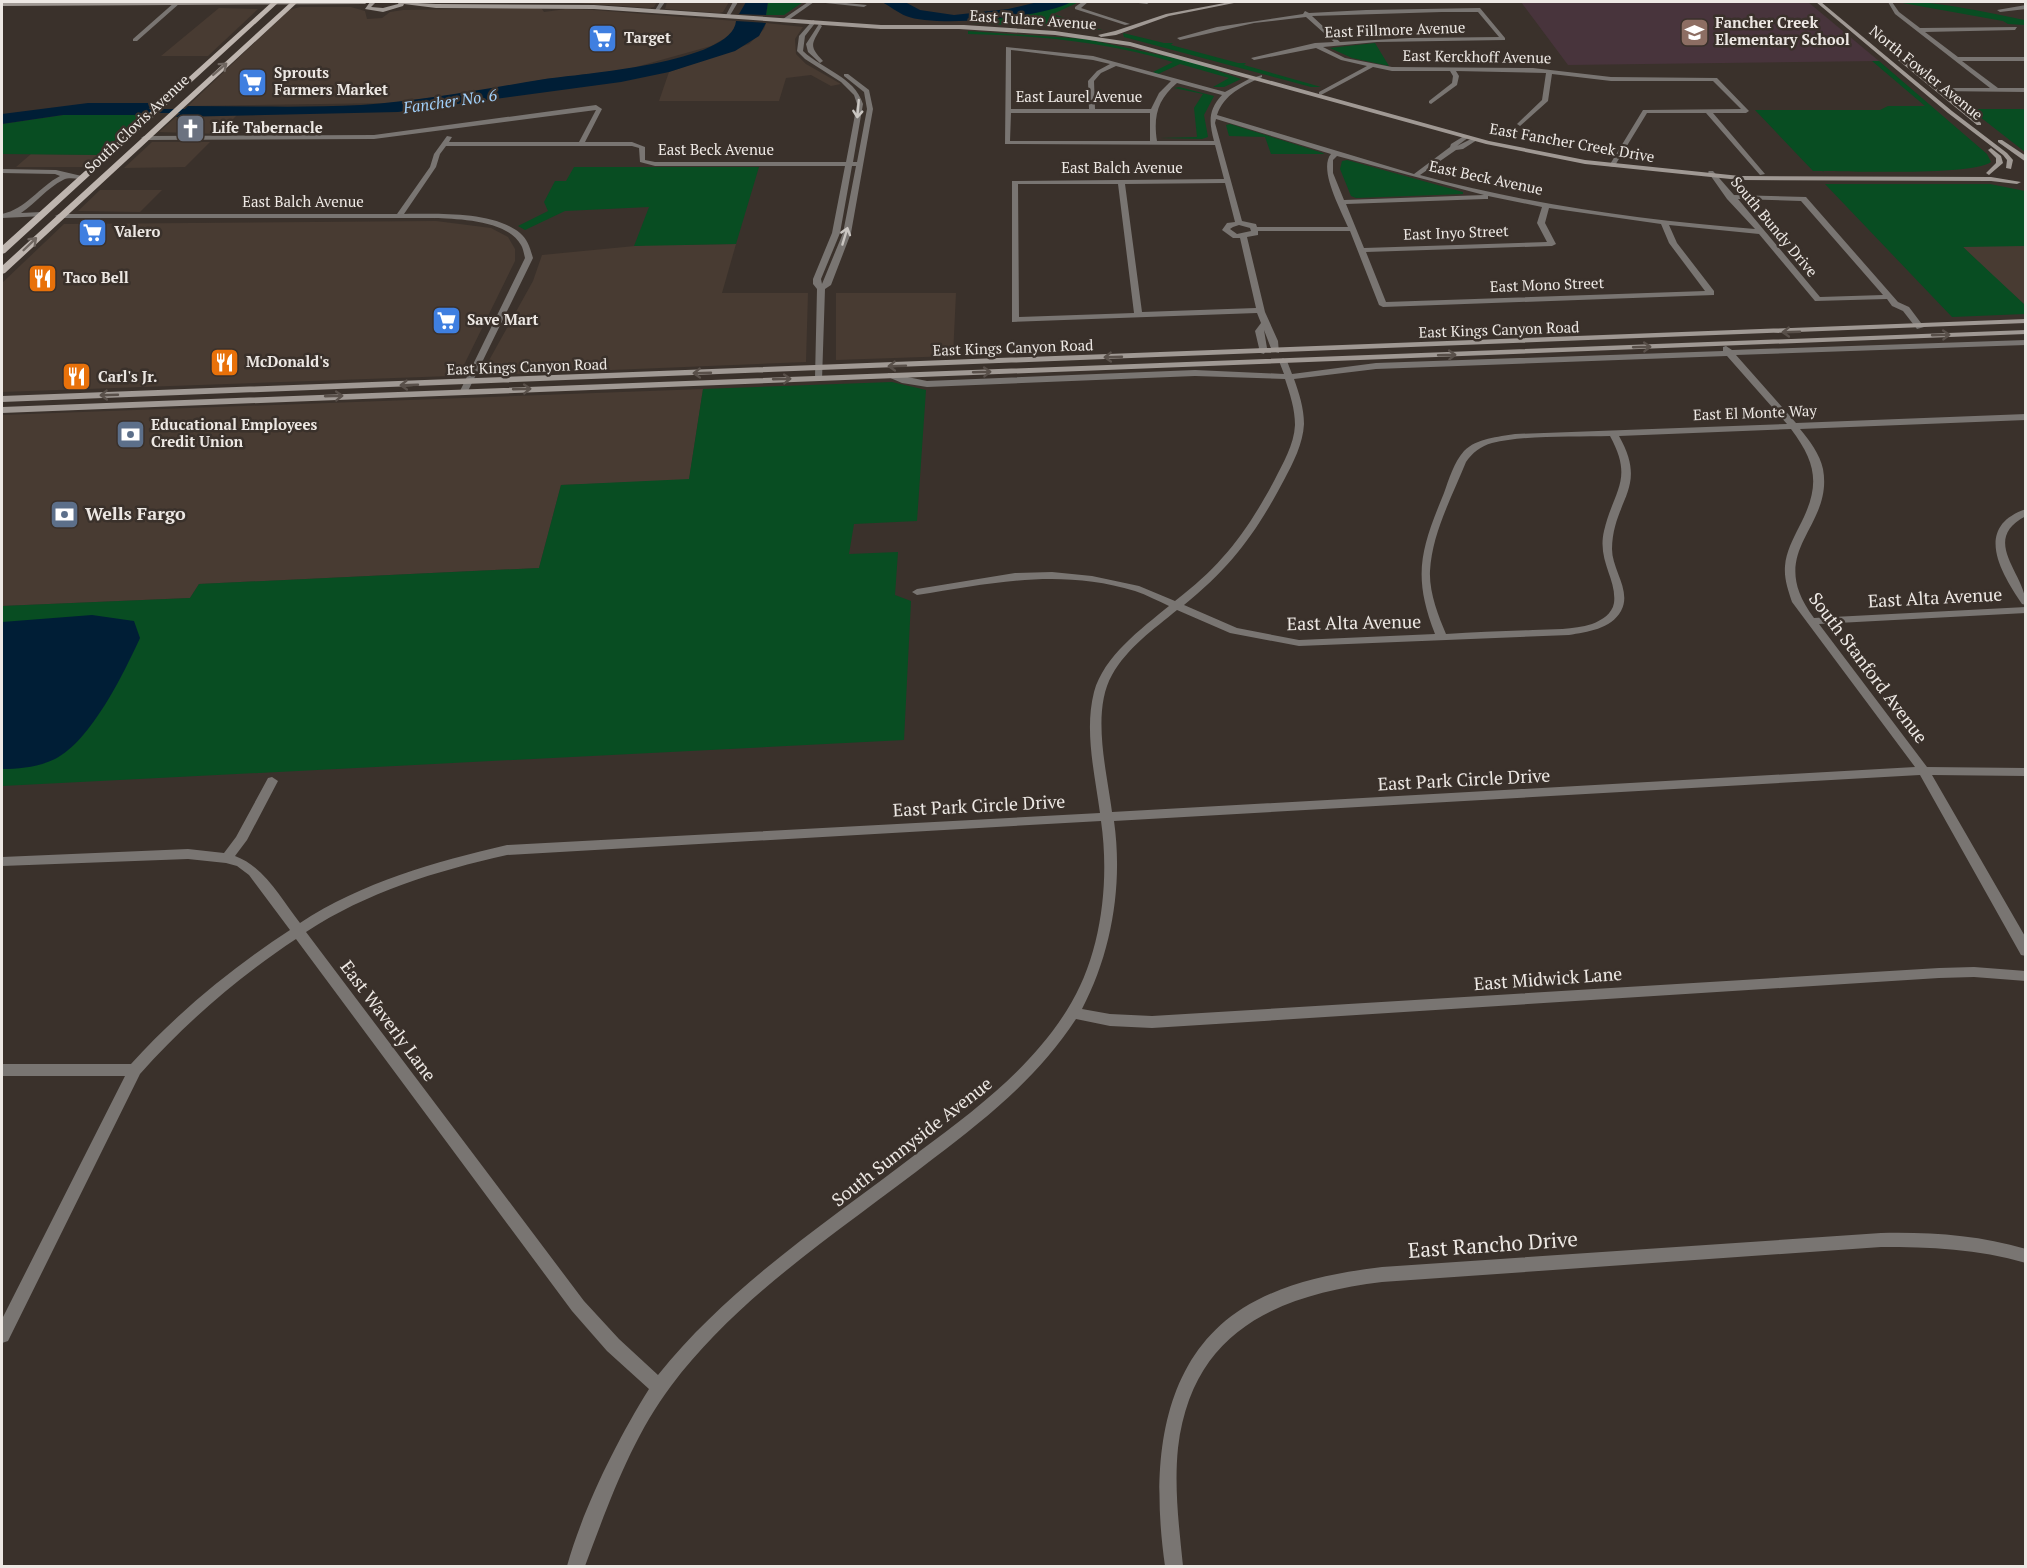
<svg xmlns="http://www.w3.org/2000/svg" width="2027" height="1568" viewBox="0 0 2027 1568" font-family="'PT Serif',serif">
  <rect width="100%" height="100%" fill="#3a312b"/>
  <path fill="#483b32" d="M563 2H657L654 7 649 8Z
    M667 2H729L723 12 719 13 665 9Z
    M300 7H351L365 11 367 19 382 18 390 12 403 10 534 8 542 9 544 12 566 9 593 10 736 21V29L731 35 711 46 625 70 546 79 481 91 390 103 188 106 289 10Z
    M219 8 258 9 208 56H161Z
    M766 23 803 27 795 39 796 54 806 64 841 84 831 86 811 75 786 78 779 101H659L669 72 749 44 764 29Z
    M237 115 218 134 159 132 176 117Z
    M152 142H210L185 167 124 168Z
    M31 154 99 155 85 167H16Z
    M100 190H162L140 212 78 211Z
    M436 221 491 228 508 237 515 249V261L460 373 451 376 2 392V283L64 224Z
    M736 244 722 293H808L806 362 488 375 482 373 533 281 542 255 645 245Z
    M1962 246H2025V305L1998 281Z
    M836 293H956L953 356 836 360Z
    M703 389 689 480 561 485 539 568 199 584 190 598 2 606V415Z"/>
  <path fill="#48343c" d="M1521 2H1808L1879 61 1568 65Z"/>
  <path fill="#084d22" d="M768 2H803L784 15H766Z
    M1071 2H1079L1053 14 1102 30 971 23V20L1033 13Z
    M1897 2C1935 0 1987 13 2025 20V25L2008 24 2003 21Z
    M968 31 1086 39 1192 62 1241 79 1224 87H1213L1229 78 1180 64 1158 74 1153 72 1173 62C1106 42 1038 35 968 34Z
    M1123 33 1164 43H1173L1171 45 1238 63H1246L1244 65 1321 87H1311L1124 37Z
    M1375 43 1389 66 1352 58 1330 48Z
    M1872 61H1879L1987 154 1991 162C1972 176 1844 171 1813 171L1755 110H1880L1888 106H1925Z
    M1179 87 1214 96 1204 115 1208 137 1202 139 1160 138 1197 137 1194 108 1203 94 1174 88Z
    M1956 93 1975 109H2025V152L1952 95Z
    M63 115H142L99 155 2 154V124Z
    M1230 124 1323 153 1324 154H1271L1265 137 1229 136 1226 125Z
    M1347 160 1463 192V194L1356 198 1351 196 1340 169 1342 161Z
    M574 167H759L736 244 634 246 649 207 565 211 525 230 518 226 548 211 544 202 555 181H566Z
    M1825 184H1990L2025 191V246L1963 247 2025 305V314L1952 317Z
    M892 382 926 390 917 521 854 524 849 554 898 552 895 595 911 601 904 740 2 786V606L190 598 199 584 539 568 561 485 689 479 703 389Z"/>
  <path fill="#001e36" d="M746 2H768L766 15 739 14Z
    M882 2H905L920 10 954 15 1008 9 1038 2H1071C1043 18 936 28 906 16 898 13 890 6 882 2Z
    M736 21 766 23 759 36 735 51 669 72 621 82 398 112 176 117 188 106C246 106 304 108 361 105 423 101 483 89 545 79 579 74 733 63 736 21Z
    M88 103H155L142 115H63L2 124V114Z
    M92 615 134 621 140 638C124 673 91 741 55 759 38 767 20 769 2 769V622Z"/>
  <g fill="none" stroke-linecap="round" stroke-linejoin="round">
    <path fill="#001e36" fill-rule="evenodd" d="M124 109H202L206 111 202 113H127L123 111Z"/>
    <path fill="#797572" fill-rule="evenodd" d="M175 2 180 3 137 41H133V39Z
      M660 2H665L658 12H654Z
      M733 2H738L729 17H725Z
      M808 2H814L787 21H783V19Z
      M816 2H836L867 5 864 7Z
      M1082 2H1088L1081 8 1130 24 1125 25 1075 9V7Z
      M1130 2H1150L1147 4Z
      M1888 2H1892L1899 12 1920 28 2017 27 2015 30 1925 32 1958 57H2026V61H1962L1998 88H2026V92L1935 91V89L1937 88H1990L1895 14Z
      M2026 5V9L2000 12 1997 10Z
      M1480 8 1505 38V40L1377 42 1323 47 1345 58 1392 67 1533 68 1611 77 1717 78 1749 111 1746 113H1713L1765 174 1760 175 1706 113H1647L1614 167 1609 166 1643 110 1741 109 1713 81H1611L1552 74 1548 101 1520 126 1517 124 1518 123 1542 100 1546 73 1456 71 1459 76 1457 85 1431 104 1429 103V101L1452 83 1453 76 1450 71H1392L1373 67 1321 95 1319 94V92L1367 66 1341 60 1316 48 1254 60 1251 58 1315 43 1334 42 1306 17 1254 23 1180 40 1177 38 1217 27 1303 14 1305 11 1309 13 1366 10ZM1442 12H1478L1499 37 1409 38 1340 42 1312 16Z
      M813 20 816 22 805 36 803 51C823 70 854 76 863 104L853 162H857L867 109 864 92 844 76V74H848L869 90 873 109 851 233 831 285 825 289 822 380 815 378 817 289 813 284V279L832 233 845 166H655L640 162 639 148 632 146H446L440 154 436 167 404 214C437 214 493 211 520 233 528 240 530 248 533 258L468 391 464 394 460 391 525 258C524 254 523 248 521 245 507 220 459 219 434 218H59L55 216 59 214H397L430 167 434 154 447 136 452 137 449 142H579L596 110 374 139 144 140 141 138 144 136 374 135 596 105 602 109 585 142H632L645 147V160L655 162H846L857 104 854 95 841 82 805 59 797 51 799 36ZM852 166H856L843 233 822 284 821 279 840 233Z
      M819 24 822 26C812 44 808 45 823 61L820 63 808 52 806 44Z
      M1006 47 1093 56 1225 92 1249 79 1262 75V77C1243 86 1224 94 1217 115L1414 174 1450 147 1451 144 1464 136 1469 137 1457 146 1473 138H1477V140L1463 149 1456 150 1420 175C1530 205 1642 220 1755 229L1727 199 1708 172 1709 171H1713L1734 195 1806 197 1898 302 1909 307 1924 327 1917 329 1903 311 1892 306 1887 299 1815 301 1759 234 1669 225 1677 243 1714 291V295L1383 307 1379 305 1350 231H1258V235L1247 237 1265 312 1278 341 1279 353 1272 351 1264 330 1267 348 1264 354 1257 352 1259 348 1255 331 1261 323 1257 313 1012 322V181L1224 179 1215 145 1005 144ZM1011 50 1093 60 1110 64 1097 71 1088 81 1089 109H1011ZM1116 66 1171 81 1159 93 1151 109H1095L1094 81 1101 73ZM1177 83 1222 95C1208 110 1209 122 1214 141H1157C1153 116 1158 99 1177 83ZM1011 113H1150V141H1010ZM1216 119 1331 154C1318 169 1341 210 1348 227H1257L1256 224 1242 221 1215 123ZM1337 156 1484 195 1344 200 1333 173V160ZM1225 183 1235 222 1227 223 1222 230 1233 238H1240L1256 308 1142 312 1125 184ZM1018 184H1118L1134 313 1019 317ZM1488 196 1542 207 1537 223 1547 242 1364 248 1346 204 1485 199H1488ZM1738 199 1801 201 1883 295 1820 297ZM1549 208 1661 224 1669 243 1705 291 1386 302 1366 252 1552 246 1556 244 1545 223ZM1239 225 1250 228 1251 231 1237 234 1230 229 1233 227Z
      M2 169 56 170 86 177C79 181 71 176 63 180 47 188 36 203 21 213L41 212H44V216L2 218V214C26 209 39 187 60 176L55 174 2 173Z
      M2026 340V345L1736 355 1796 423 2026 414V420L1800 429C1809 440 1820 454 1823 469 1834 529 1763 550 1814 618L2026 607V613L1819 624 1927 767 2026 768V776L1932 775 2026 938V956L2021 955 1920 775 1114 821C1123 884 1112 952 1082 1009L1110 1014 1152 1016 1939 968 1974 967 2026 971V981L1974 977 1939 978 1152 1028 1110 1026 1076 1019C1039 1076 988 1117 934 1158 843 1229 741 1293 671 1386 631 1439 608 1505 585 1566H567C583 1509 617 1440 649 1389L607 1351 572 1311 296 939C240 976 185 1023 140 1074L8 1341 2 1343V1319L125 1076H2V1064H131C177 1013 233 967 290 930L249 875 237 866 226 863 188 859 2 866V857L188 849 224 853 236 837 268 778 272 777 278 781 247 840 235 856C265 867 281 899 300 923 362 882 435 862 507 845L1100 813C1095 775 1084 731 1094 692 1104 656 1141 629 1169 606 1158 601 1147 595 1135 591 1059 568 993 583 917 595L912 592 917 589 1015 573 1052 572 1092 576 1139 586 1175 601C1222 565 1246 533 1274 481 1283 463 1294 445 1295 425 1295 409 1290 394 1285 379L1195 376 927 387 902 383 888 377V373L927 381 1195 370 1284 374 1279 361 1283 358 1287 361 1292 374 1376 363 1723 351V347L1726 346 1732 350ZM1727 356 1787 424 1515 434C1498 437 1477 438 1464 451 1454 462 1449 479 1444 493 1421 549 1412 575 1435 634L1299 640 1237 628 1184 605C1231 567 1256 533 1284 480 1293 463 1303 444 1304 424 1304 408 1299 393 1294 379L1376 369ZM1791 429C1818 465 1820 487 1799 527 1793 539 1786 552 1785 566 1784 579 1788 590 1792 602L1915 767 1112 812C1107 772 1091 712 1112 675 1127 648 1154 629 1177 610L1230 633 1299 646 1569 635C1587 632 1611 629 1621 611 1632 591 1612 570 1612 549 1613 499 1649 489 1619 436ZM1610 436C1634 480 1614 489 1604 531 1597 561 1617 579 1614 603 1612 614 1602 620 1592 624 1573 630 1552 629 1533 630 1504 631 1475 632 1446 634 1438 615 1429 592 1430 571 1432 533 1452 497 1466 462 1472 453 1481 446 1492 443 1525 435 1575 437 1610 436ZM1101 821C1110 883 1101 957 1067 1010 1030 1069 975 1110 920 1151 829 1221 731 1284 658 1375L619 1339 584 1301 306 932C367 892 436 871 507 855Z
      M2026 509V516C1979 540 2026 574 2026 605L2022 604C2001 573 1973 527 2026 509Z
      M1881 1233C1930 1232 1978 1235 2026 1249V1263C1978 1249 1930 1247 1881 1247L1382 1282C1278 1295 1192 1330 1178 1448 1174 1487 1179 1527 1183 1566H1165C1152 1475 1156 1363 1243 1308 1285 1282 1334 1273 1382 1267Z"/>
    <path fill="#a09994" fill-rule="evenodd" d="M2 2H368L365 4 2 6Z
      M370 2H376L371 7 383 8 398 4 399 2 436 4 594 5 881 25H964L1055 31 1130 42 1489 141 1585 160 1740 176 1991 177 2021 182 2017 184 1991 181 1740 180 1585 164 1486 144 1130 46 1055 35 959 29H881L594 9 436 8 404 4 403 6 383 12 365 9Z
      M1230 2H1239L1169 16 1116 35 1101 37 1098 35 1115 31 1166 14Z
      M1816 2H1821L1952 111 2007 153 2013 160 2011 169 2006 168 2007 160 2003 155 1948 113Z
      M1898 58H1902L1981 123V125H1977L1898 60Z
      M1998 140H2002L2026 156V162L1998 142Z
      M1991 148 2001 156 2003 163 1989 175 1986 173 1996 163V158L1988 150Z
      M2026 319V323L2 402V396Z
      M2026 330V334L2 413V407Z"/>
    <path fill="#beb5af" fill-rule="evenodd" d="M272 2H279L5 253 2 254V246Z
      M291 2H298L5 273 2 274V266Z"/>
  </g>
  <defs><path id="oneway-shaft" d="M-6 0H5M1.5-3L5.5 0L1.5 3" fill="none" stroke-width="1.6" stroke-linecap="round" stroke-linejoin="round" transform="scale(1.5)"/></defs>
  <g stroke="#6f6660">
    <use href="#oneway-shaft" transform="translate(220 69) rotate(-41)"/>
    <use href="#oneway-shaft" transform="translate(30 244) rotate(-44)"/>
  </g>
  <g stroke="#cac6c2">
    <use href="#oneway-shaft" transform="translate(858 109) rotate(95)"/>
    <use href="#oneway-shaft" transform="translate(845 236) rotate(-73)"/>
  </g>
  <g stroke="#59504a">
    <use href="#oneway-shaft" transform="translate(1791 332) rotate(178)"/>
    <use href="#oneway-shaft" transform="translate(1941 335) rotate(-2)"/>
    <use href="#oneway-shaft" transform="translate(1642 347) rotate(-2)"/>
    <use href="#oneway-shaft" transform="translate(1447 355) rotate(-2)"/>
    <use href="#oneway-shaft" transform="translate(1113 357) rotate(178)"/>
    <use href="#oneway-shaft" transform="translate(897 366) rotate(178)"/>
    <use href="#oneway-shaft" transform="translate(982 372) rotate(-2)"/>
    <use href="#oneway-shaft" transform="translate(702 373) rotate(178)"/>
    <use href="#oneway-shaft" transform="translate(782 379) rotate(-2)"/>
    <use href="#oneway-shaft" transform="translate(409 385) rotate(178)"/>
    <use href="#oneway-shaft" transform="translate(522 389) rotate(-2)"/>
    <use href="#oneway-shaft" transform="translate(109 395) rotate(178)"/>
    <use href="#oneway-shaft" transform="translate(334 396) rotate(-2)"/>
  </g>
  <defs>
    <symbol id="school-square" viewBox="-11 -11 22 22"><rect x="-9" y="-9" width="18" height="18" rx="4" fill="#8d6e63" stroke="#3a312b"/><path d="M0-5L7-2L0 1L-7-2ZM-4 1L0 2.5L4 1V4Q0 6-4 4Z" fill="#fff"/></symbol>
    <symbol id="supermarket-square" viewBox="-11 -11 22 22"><rect x="-9" y="-9" width="18" height="18" rx="4" fill="#3f7fe0" stroke="#3a312b"/><path d="M-6-5.5h2.5l.6 2H6L4.5 2H-2.5L-4.4-4H-6ZM-1.5 3.2a1.3 1.3 0 1 0 .1 0ZM3 3.2a1.3 1.3 0 1 0 .1 0Z" fill="#fff"/></symbol>
    <symbol id="church-square" viewBox="-11 -11 22 22"><rect x="-9" y="-9" width="18" height="18" rx="4" fill="#6b7280" stroke="#3a312b"/><path d="M-1.2-6h2.4v3.5h3.3v2.4h-3.3V6h-2.4V-.1h-3.3v-2.4h3.3Z" fill="#fff"/></symbol>
    <symbol id="restaurant-square" viewBox="-11 -11 22 22"><rect x="-9" y="-9" width="18" height="18" rx="4" fill="#e8710a" stroke="#3a312b"/><path d="M-5-6h1v4h1v-4h1v4h1v-4h1v5L-1.5 .5V6h-2V.5L-5-1ZM5-6V6H3V1.5H1.5Q1.5-4 5-6Z" fill="#fff"/></symbol>
    <symbol id="bank-square" viewBox="-11 -11 22 22"><rect x="-9" y="-9" width="18" height="18" rx="4" fill="#5c6f8a" stroke="#3a312b"/><path d="M-6-4H6V4H-6ZM0-2.3a2.3 2.3 0 1 0 0 4.6a2.3 2.3 0 1 0 0-4.6Z" fill="#fff"/></symbol>
  </defs>
  <g fill-rule="evenodd">
    <use href="#school-square" x="1678" y="16" width="33" height="33"/>
    <use href="#supermarket-square" x="586" y="22" width="33" height="33"/>
    <use href="#supermarket-square" x="236" y="66" width="33" height="33"/>
    <use href="#church-square" x="174" y="112" width="33" height="33"/>
    <use href="#supermarket-square" x="76" y="216" width="33" height="33"/>
    <use href="#restaurant-square" x="26" y="262" width="33" height="33"/>
    <use href="#supermarket-square" x="430" y="304" width="33" height="33"/>
    <use href="#restaurant-square" x="208" y="346" width="33" height="33"/>
    <use href="#restaurant-square" x="60" y="360" width="33" height="33"/>
    <use href="#bank-square" x="114" y="418" width="33" height="33"/>
    <use href="#bank-square" x="48" y="498" width="33" height="33"/>
  </g>
  <g text-anchor="middle" stroke-width="5" stroke-linejoin="round" paint-order="stroke">
    <g font-size="15" fill="#ede8e4" stroke="#3a312b">
      <text transform="translate(1033 20) rotate(4)" y="5">East Tulare Avenue</text>
      <text transform="translate(1395 30) rotate(-2)" y="5">East Fillmore Avenue</text>
      <text transform="translate(1477 57) rotate(1)" y="5">East Kerckhoff Avenue</text>
      <text transform="translate(1926 73) rotate(39)" y="5">North Fowler Avenue</text>
      <text x="1079" y="102">East Laurel Avenue</text>
      <text transform="translate(137 124) rotate(-43)" y="5">South Clovis Avenue</text>
      <text transform="translate(1572 143) rotate(10)" y="5">East Fancher Creek Drive</text>
      <text x="716" y="155">East Beck Avenue</text>
      <text x="1122" y="173">East Balch Avenue</text>
      <text transform="translate(1486 178) rotate(12)" y="5">East Beck Avenue</text>
      <text x="303" y="207">East Balch Avenue</text>
      <text transform="translate(1774 227) rotate(50)" y="5">South Bundy Drive</text>
      <text transform="translate(1456 233) rotate(-2)" y="5">East Inyo Street</text>
      <text transform="translate(1547 285) rotate(-2)" y="5">East Mono Street</text>
      <text transform="translate(1499 330) rotate(-2)" y="5">East Kings Canyon Road</text>
      <text transform="translate(1013 348) rotate(-2)" y="5">East Kings Canyon Road</text>
      <text transform="translate(527 367) rotate(-2)" y="5">East Kings Canyon Road</text>
      <text transform="translate(1755 413) rotate(-2)" y="5">East El Monte Way</text>
    </g>
    <g font-size="15" font-weight="bold" fill="#ede8e4" stroke="#3a312b" text-anchor="start">
      <text x="1715" y="28">Fancher Creek<tspan x="1715" dy="17">Elementary School</tspan></text>
      <text x="624" y="43">Target</text>
      <text x="274" y="78">Sprouts<tspan x="274" dy="17">Farmers Market</tspan></text>
      <text x="212" y="133">Life Tabernacle</text>
      <text x="114" y="237">Valero</text>
      <text x="63" y="283">Taco Bell</text>
      <text x="467" y="325">Save Mart</text>
      <text x="246" y="367">McDonald's</text>
      <text x="98" y="382">Carl's Jr.</text>
      <text x="151" y="430">Educational Employees<tspan x="151" dy="17">Credit Union</tspan></text>
    </g>
    <g font-size="16" font-style="italic" fill="#a2d2fd" stroke="#3a312b">
      <text transform="translate(450 101) rotate(-8)" y="6">Fancher No. 6</text>
    </g>
    <g font-size="18" font-weight="bold" fill="#ede8e4" stroke="#3a312b" text-anchor="start">
      <text x="85" y="520">Wells Fargo</text>
    </g>
    <g font-size="18" fill="#ede8e4" stroke="#3a312b">
      <text transform="translate(1935 598) rotate(-3)" y="6">East Alta Avenue</text>
      <text transform="translate(1354 623) rotate(-1)" y="6">East Alta Avenue</text>
      <text transform="translate(1868 668) rotate(53)" y="6">South Stanford Avenue</text>
      <text transform="translate(1464 780) rotate(-3)" y="6">East Park Circle Drive</text>
      <text transform="translate(979 806) rotate(-3)" y="6">East Park Circle Drive</text>
      <text transform="translate(1548 979) rotate(-4)" y="6">East Midwick Lane</text>
      <text transform="translate(388 1021) rotate(53)" y="6">East Waverly Lane</text>
      <text transform="translate(912 1142) rotate(-38)" y="6">South Sunnyside Avenue</text>
    </g>
    <g font-size="21" fill="#ede8e4" stroke="#3a312b">
      <text transform="translate(1493 1245) rotate(-4)" y="7">East Rancho Drive</text>
    </g>
  </g>
  <rect width="2027" height="1568" fill="none" stroke="#ede8e4" stroke-width="6"/>
</svg>
